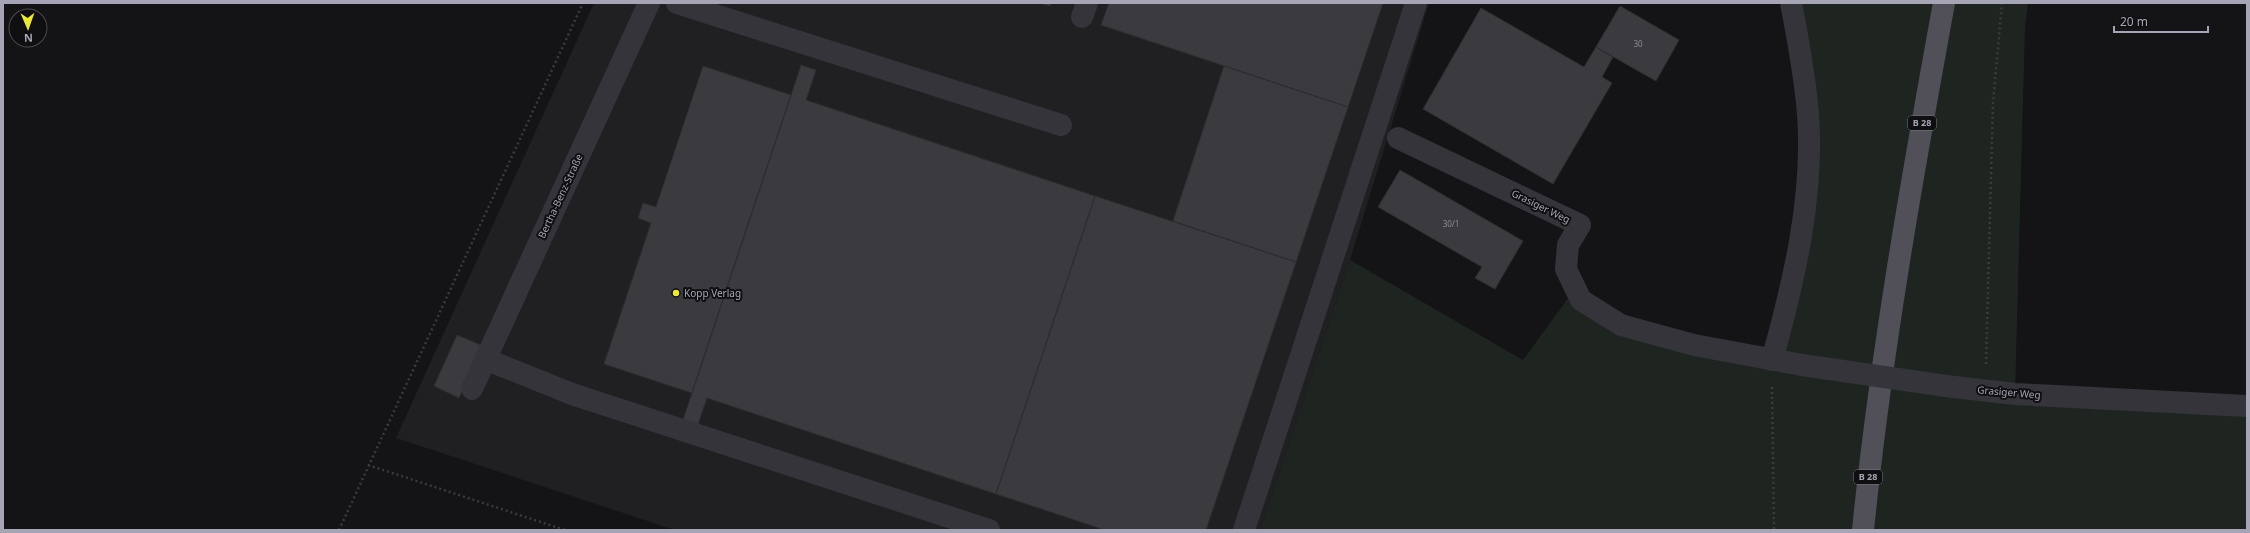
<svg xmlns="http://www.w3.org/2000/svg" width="2250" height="533" viewBox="0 0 2250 533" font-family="'Noto Sans',sans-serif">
  <rect width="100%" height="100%" fill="#141315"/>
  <path fill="#201f22" d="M594 3H1429L1350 260 1260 530H675L396 438Z"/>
  <path fill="#1e2520" d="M1791 3H2028L2025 27 2015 394 2247 406V530H1260L1350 260 1523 360 1574 290 1621 325 1772 360 1807 169Z"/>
  <path fill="#3b3a3f" stroke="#2e2d31" d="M1041 3H1051L1050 6Z
    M1109 3H1383L1348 107 1101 25Z
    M1620 6 1679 40 1656 81 1596 47Z
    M1481 8 1584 67 1596 47 1613 57 1602 77 1612 83 1553 184 1423 109Z
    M801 65 816 70 806 100 1095 196 996 494 707 398 697 427 682 423Z
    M703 66 791 95 692 393 604 364 651 223 638 218 643 203 656 207Z
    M1224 66 1348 107 1296 262 1173 221Z
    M1400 170 1523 241 1495 289 1475 278 1482 267 1378 207Z
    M1095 196 1296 262 1206 530H1105L996 494Z
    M457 335 483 346 459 398 434 386Z"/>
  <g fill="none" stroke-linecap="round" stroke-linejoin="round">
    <path stroke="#3b3a41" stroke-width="2.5" stroke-dasharray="2 3" stroke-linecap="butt" d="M1986 364 1993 103 2002 3
      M1772 387 1774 530
      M368 465 565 530
      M339 530 583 3"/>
    <path stroke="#35343a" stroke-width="22" d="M677 3 1061 125
      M1082 17 1087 3
      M1398 138 1580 225 1568 245 1566 269 1581 300 1621 325 1694 345 1802 365
      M485 359 572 394 989 530
      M1772 360C1794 281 1814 197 1808 114 1805 77 1798 39 1791 3
      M1946 386 2015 394 2247 406
      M472 389 649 3
      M1244 530 1416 3"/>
    <path stroke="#515059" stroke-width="22" d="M1863 530C1881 353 1912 178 1944 3"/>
    <path stroke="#35343a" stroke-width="22" d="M1802 365 1946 386"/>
  </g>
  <circle fill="#ebe935" stroke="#0f0e10" stroke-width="1.5" cx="676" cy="293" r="4"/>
  <g text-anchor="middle" stroke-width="4" stroke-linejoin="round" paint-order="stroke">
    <g font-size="8" fill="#8b8a98">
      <text x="1638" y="47">30</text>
      <text x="1451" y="227">30/1</text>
    </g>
    <g fill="#0f0e10" stroke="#797884" stroke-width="1">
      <rect x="1908" y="116" width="28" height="14" rx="3"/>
      <rect x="1854" y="470" width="28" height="14" rx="3"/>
    </g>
    <g font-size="9" font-weight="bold" fill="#a6a5b5">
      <text x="1922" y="126">B 28</text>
      <text x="1868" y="480">B 28</text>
    </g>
    <g font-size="10" fill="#a6a5b5" stroke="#0f0e10">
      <text transform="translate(560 196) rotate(-65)" y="4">Bertha-Benz-Straße</text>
      <text transform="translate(1541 206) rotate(26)" y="4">Grasiger Weg</text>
      <text transform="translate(2009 392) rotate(5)" y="4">Grasiger Weg</text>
    </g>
    <g font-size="10" fill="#a6a5b5" stroke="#0f0e10" text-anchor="start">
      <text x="684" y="297">Kopp Verlag</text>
    </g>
  </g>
  <rect width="2250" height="533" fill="none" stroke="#a6a5b5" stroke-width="8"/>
  <g transform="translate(28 28) rotate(178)"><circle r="19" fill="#0f0e10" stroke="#4b4a52"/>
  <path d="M0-3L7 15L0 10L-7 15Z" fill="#ebe935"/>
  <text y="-6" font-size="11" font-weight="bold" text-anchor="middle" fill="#a6a5b5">N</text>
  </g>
  <path d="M2114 26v6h94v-6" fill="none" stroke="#a6a5b5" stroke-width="2"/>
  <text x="2120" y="26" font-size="12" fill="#a6a5b5" stroke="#0f0e10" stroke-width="3" paint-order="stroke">20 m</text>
</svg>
